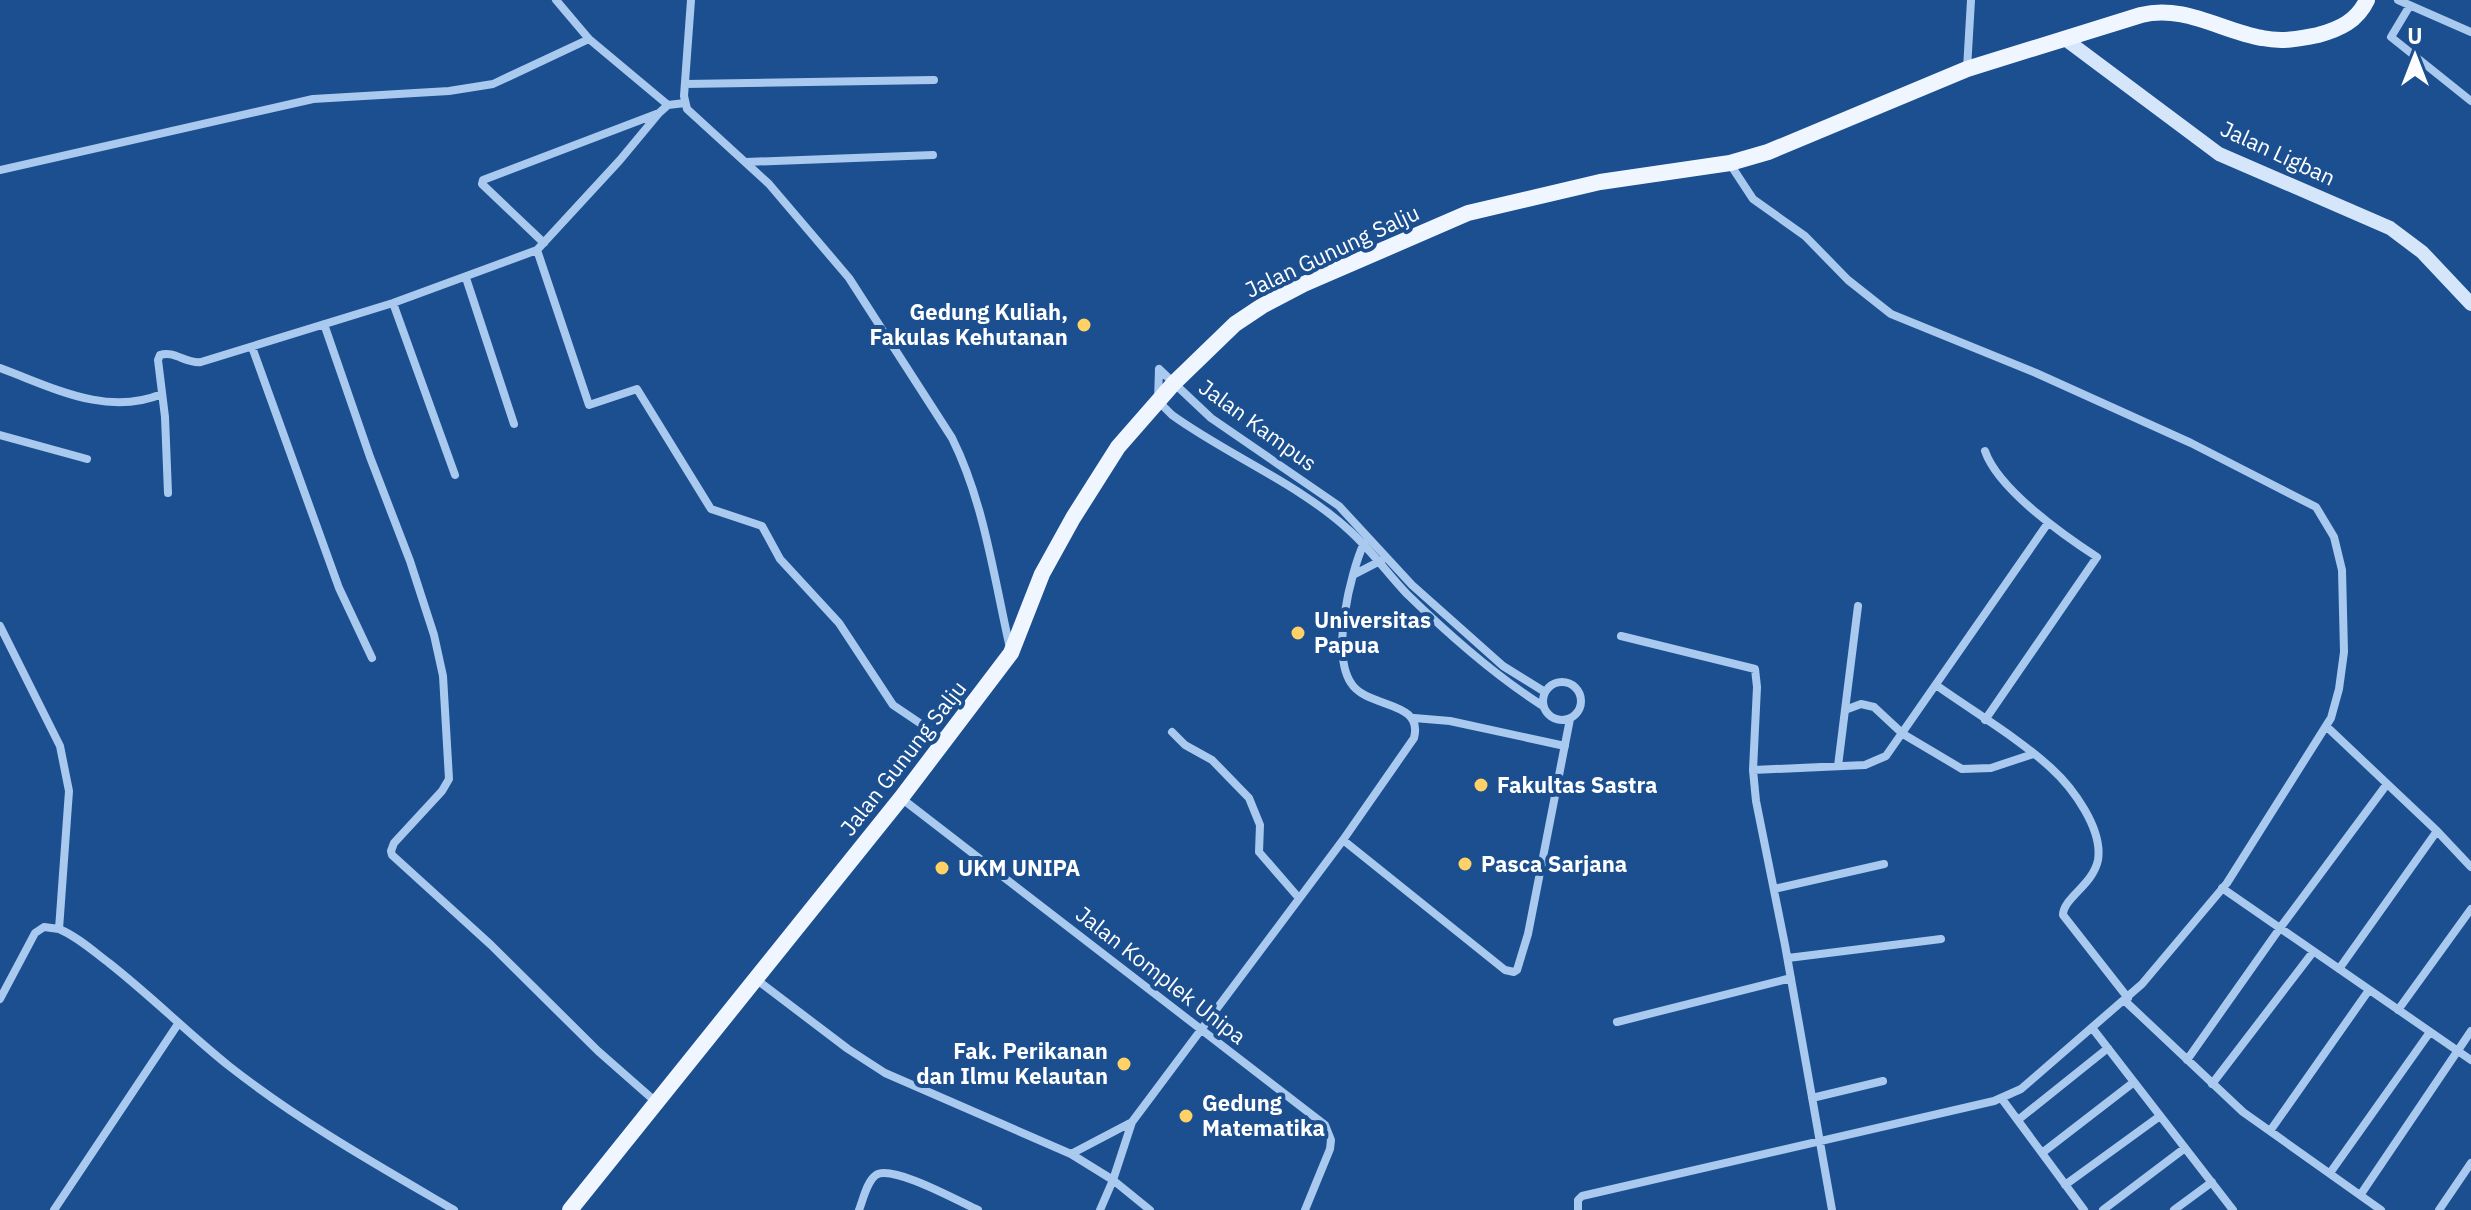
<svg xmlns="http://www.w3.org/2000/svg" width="2471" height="1210" viewBox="0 0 2471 1210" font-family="'IBM Plex Sans',sans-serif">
  <rect width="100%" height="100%" fill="#1b4f8f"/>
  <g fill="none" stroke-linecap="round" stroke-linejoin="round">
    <path stroke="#a9c9ee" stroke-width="8" d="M556 0 589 39 668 105
      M691 0 684 96 687 109 769 184 849 278 952 438C984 502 994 578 1010 648
      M2398 0 2471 32
      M2409 7 2391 37 2471 101
      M1967 69 1971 0
      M685 84 934 80
      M746 162 933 155
      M0 170 313 99 449 91 493 84 589 39
      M544 243 482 184 483 180 659 113
      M537 250 589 405 637 389 711 509 762 526 780 559 839 623 893 705 945 740
      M466 278 514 424
      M393 303 455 475
      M324 324 370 457 410 561 434 635 443 676 449 779 442 791 394 843 391 851 392 855 491 945 598 1051 656 1102
      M252 347 339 588 372 658
      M0 368C52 387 106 417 162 394
      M1159 369 1158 401 1172 415C1229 456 1298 483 1350 531 1371 550 1388 574 1407 594 1449 635 1494 675 1543 706
      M1159 369 1211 418 1339 506 1412 585 1503 666 1545 692
      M0 435 87 459
      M1985 451C1998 489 2063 535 2097 557L1985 720
      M168 493 165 417 158 360 160 355C174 350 186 364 201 362L393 303 537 250 620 160 659 113 668 105 685 103
      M1355 574 1382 560
      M0 626 60 746 69 791 59 929C78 937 93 951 109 963 151 996 188 1033 229 1066 299 1121 377 1165 454 1210
      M1621 636 1755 669 1757 687 1753 770 1756 801 1785 945 1832 1210
      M1543 701a19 19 0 1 1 38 0a19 19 0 1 1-38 0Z
      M1936 685C1974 712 2017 737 2051 768 2073 788 2103 829 2098 860 2093 885 2063 898 2063 915L2128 998
      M1845 710 1861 704 1874 707 1903 734 1962 769 1991 768 2033 754
      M1414 718 1450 721 1565 746
      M2326 726 2437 831 2471 867
      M1172 732 1185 745 1212 760 1249 798 1260 825 1259 852 1298 897
      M1838 766 1858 606
      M1753 770 1865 765 1886 756 2048 523
      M901 798 1325 1125 1331 1140 1330 1149 1305 1210
      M1343 840 1414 738C1424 700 1367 709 1351 683 1331 653 1350 574 1364 543
      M2222 888 2471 1060
      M1774 889 1884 864
      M1788 958 1941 939
      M2339 969 2437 831
      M757 980 848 1049 885 1073 1071 1154 1113 1180 1150 1210
      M0 999 35 933 44 927 59 929
      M2125 1001 2243 1112 2381 1210
      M2398 1010 2471 909
      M1617 1022 1791 978
      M2093 1029 2233 1210
      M2187 1060 2280 928 2387 784
      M2212 1084 2313 952
      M1812 1098 1883 1081
      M2002 1099 2084 1210
      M2018 1120 2108 1048
      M2270 1131 2369 990
      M2042 1153 2134 1082
      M1071 1154 1132 1122
      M2330 1173 2430 1032
      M2065 1185 2160 1116
      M2361 1194 2471 1031
      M54 1210 178 1024
      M859 1210C863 1200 867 1181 876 1175 892 1164 960 1202 978 1210
      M1100 1210 1113 1180 1132 1122 1343 840 1505 970 1514 972 1517 970 1528 934 1570 719
      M1578 1210V1200L1582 1196 1994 1101 2021 1089 2142 984 2227 883 2331 718 2339 689 2344 652 2342 570 2334 537 2316 507 2191 443 2036 373 1891 314 1848 280 1805 236 1753 199 1730 164
      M2103 1210 2185 1148
      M2174 1210 2212 1182
      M2439 1210 2471 1163"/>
    <path stroke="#d6e6fa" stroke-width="14" d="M2065 39 2219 154 2390 228 2422 252 2471 304"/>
    <path stroke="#f0f6ff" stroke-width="16" d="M570 1210 901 798 1011 653 1042 574 1073 518 1118 447 1174 383 1235 324 1262 306 1304 284 1468 213 1600 182 1730 163 1768 152 1967 69 2141 15C2183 4 2222 31 2262 38 2282 42 2299 39 2318 35 2340 29 2357 21 2367 0"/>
  </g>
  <g fill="#ffd166" stroke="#1b4f8f" stroke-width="3">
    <circle cx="1084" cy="325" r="8"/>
    <circle cx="1298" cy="633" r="8"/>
    <circle cx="1481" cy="785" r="8"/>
    <circle cx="1465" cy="864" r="8"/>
    <circle cx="942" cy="868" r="8"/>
    <circle cx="1124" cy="1064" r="8"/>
    <circle cx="1186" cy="1116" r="8"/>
  </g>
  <g text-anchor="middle" stroke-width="8" stroke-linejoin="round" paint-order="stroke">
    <g font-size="22" fill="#fff" stroke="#1b4f8f">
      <text transform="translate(2278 153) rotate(25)" y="8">Jalan Ligban</text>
      <text transform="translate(1332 251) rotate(-25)" y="8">Jalan Gunung Salju</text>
      <text transform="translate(1258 425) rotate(36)" y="8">Jalan Kampus</text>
      <text transform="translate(903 758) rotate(-52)" y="8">Jalan Gunung Salju</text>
      <text transform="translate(1161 975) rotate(38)" y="8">Jalan Komplek Unipa</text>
    </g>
    <g font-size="22" font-weight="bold" fill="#fff" stroke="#1b4f8f" text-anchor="start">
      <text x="1068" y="320" text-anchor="end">Gedung Kuliah,<tspan x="1068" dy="25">Fakulas Kehutanan</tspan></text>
      <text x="1314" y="628">Universitas<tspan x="1314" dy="25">Papua</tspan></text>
      <text x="1497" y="793">Fakultas Sastra</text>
      <text x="1481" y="872">Pasca Sarjana</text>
      <text x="958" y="876">UKM UNIPA</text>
      <text x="1108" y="1059" text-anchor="end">Fak. Perikanan<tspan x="1108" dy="25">dan Ilmu Kelautan</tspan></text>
      <text x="1202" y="1111">Gedung<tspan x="1202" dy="25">Matematika</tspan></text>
    </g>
  </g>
  <g transform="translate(2415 56)" stroke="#1b4f8f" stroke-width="6" paint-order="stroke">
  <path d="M0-6L14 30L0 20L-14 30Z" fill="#ffffff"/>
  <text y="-12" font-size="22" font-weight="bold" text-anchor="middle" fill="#ffffff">U</text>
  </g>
</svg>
